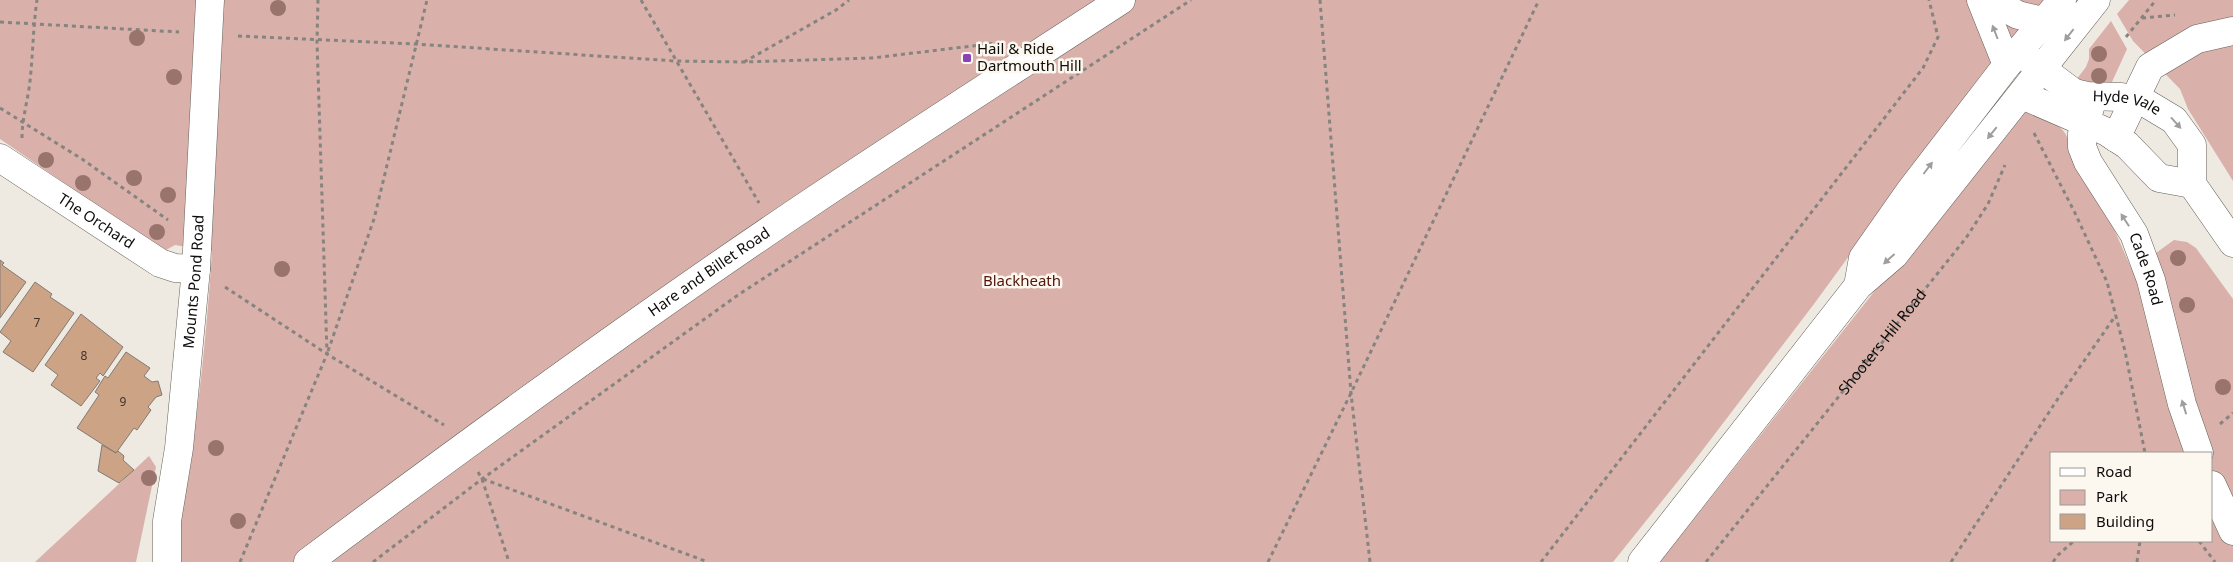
<svg xmlns="http://www.w3.org/2000/svg" width="2233" height="562" viewBox="0 0 2233 562" font-family="'Noto Sans',sans-serif">
  <rect width="100%" height="100%" fill="#eeeae2"/>
  <path fill="#d9b1aa" fill-rule="evenodd" d="M0 0H2045L1981 75 1814 304 1695 460 1613 562H179C176 522 187 481 193 441 202 378 208 314 212 251L175 245 166 250 159 248 0 139Z
    M2129 0H2233V181L2188 109 2180 89 2133 41 2117 14Z
    M2111 21 2127 49 2112 82 2105 88 2076 80 2086 67 2089 59V49Z
    M2024 110C2047 120 2064 121 2071 147L2111 222 2132 270 2174 240 2187 242 2196 248 2233 299V562H1660L2007 124ZM2052 453H2212V541H2052Z
    M149 456 156 467 136 562H35Z"/>
  <path fill="#cda386" stroke="#817a75" d="M0 260 4 263 2 265 26 282 0 318Z
    M35 282 52 294 50 297 74 313 33 372 3 352 11 341 0 332Z
    M81 314 123 347 103 376 100 373 96 378 100 381 81 406 51 385 58 375 45 365Z
    M126 352 150 368 144 376 152 382 158 381 162 395 156 397 148 407 151 410 137 430 134 428 116 453 77 428 99 395 95 392 105 376 108 378Z
    M102 445 116 453 118 451 124 456 123 460 134 470 119 483 98 471Z"/>
  <g fill="none" stroke-linecap="round" stroke-linejoin="round">
    <defs>
      <g id="minor">
        <path d="M1981 0 2007 65"/>
        <path d="M1990 0 2018 15 2043 21"/>
        <path id="s2" d="M2092 101 2082 134V147L2088 162 2134 234 2151 280 2182 404 2199 453"/>
        <path d="M2116 138 2150 67 2197 39 2233 31"/>
        <path id="s3" d="M0 158 160 263 175 268 196 269"/>
        <path d="M2212 485 2233 531"/>
        <path id="s4" d="M167 562V521L179 448 196 269 210 0"/>
        <path id="s5" d="M308 562C474 438 641 316 813 201 915 133 1018 67 1121 0"/>
      </g>
      <g id="major">
        <path id="s6" d="M2018 51 2074 93 2087 96 2121 97 2144 102 2174 120 2192 145V184L2233 243"/>
        <path d="M2022 95 2107 132 2127 145 2159 178 2192 184"/>
      </g>
      <path id="highway" d="M1858 286 1863 258 1910 191 2007 65 2062 0
        M1642 562 1858 286 1894 255 2096 0"/>
    </defs>
    <use href="#minor" stroke="#646059" stroke-width="29"/>
    <use href="#major" stroke="#646059" stroke-width="29"/>
    <use href="#highway" stroke="#646059" stroke-width="29"/>
    <g stroke="#87847f" stroke-width="3" stroke-dasharray="4 4" stroke-linecap="butt">
      <path d="M641 0 759 203"/>
      <path d="M1320 0 1351 393 1370 562"/>
      <path d="M2142 18 2175 15"/>
      <path d="M0 22 179 32"/>
      <path d="M238 36 415 44 675 61 742 62 872 58 997 43"/>
      <path d="M2126 37 2156 0"/>
      <path d="M744 62 836 10 849 0"/>
      <path d="M0 108 82 159 168 220"/>
      <path d="M2034 133 2075 213 2107 282 2125 351 2145 453"/>
      <path d="M22 138C22 118 28 100 30 81 33 54 33 27 37 0"/>
      <path d="M225 287 327 354 444 425"/>
      <path d="M328 351 374 219 427 0"/>
      <path d="M2220 424 2233 413"/>
      <path d="M478 472 482 479 509 562"/>
      <path d="M483 479 708 562"/>
      <path d="M2199 541 2215 562"/>
      <path d="M240 562 327 354 317 41 318 0"/>
      <path d="M373 562 482 479 738 295 1191 0"/>
      <path d="M1268 562 1351 393 1539 0"/>
      <path d="M1541 562 1923 68 1938 37 1929 0"/>
      <path id="s1" d="M1706 562 1966 238 1988 204 2005 165"/>
      <path d="M1951 562 2059 397 2116 315"/>
      <path d="M2053 562 2058 555 2074 541"/>
      <path d="M2137 562 2140 541"/>
    </g>
    <use href="#minor" stroke="#fff" stroke-width="28"/>
    <use href="#major" stroke="#fff" stroke-width="28"/>
    <use href="#highway" stroke="#fff" stroke-width="28"/>
  </g>
  <g fill="#99746c">
    <circle cx="278" cy="8" r="8"/>
    <circle cx="137" cy="38" r="8"/>
    <circle cx="2099" cy="54" r="8"/>
    <circle cx="2099" cy="76" r="8"/>
    <circle cx="174" cy="77" r="8"/>
    <circle cx="46" cy="160" r="8"/>
    <circle cx="134" cy="178" r="8"/>
    <circle cx="83" cy="183" r="8"/>
    <circle cx="168" cy="195" r="8"/>
    <circle cx="157" cy="232" r="8"/>
    <circle cx="2178" cy="258" r="8"/>
    <circle cx="282" cy="269" r="8"/>
    <circle cx="2187" cy="305" r="8"/>
    <circle cx="2223" cy="387" r="8"/>
    <circle cx="216" cy="448" r="8"/>
    <circle cx="149" cy="478" r="8"/>
    <circle cx="238" cy="521" r="8"/>
  </g>
  <defs><path id="oneway-solid" d="M-6-.8H1V-3.2L6.5 0L1 3.2V.8H-6Z" transform="scale(1.25)"/></defs>
  <g fill="#9f9e9d">
    <use href="#oneway-solid" transform="translate(1995 32) rotate(-111)"/>
    <use href="#oneway-solid" transform="translate(2069 35) rotate(128)"/>
    <use href="#oneway-solid" transform="translate(2176 123) rotate(48)"/>
    <use href="#oneway-solid" transform="translate(1992 133) rotate(129)"/>
    <use href="#oneway-solid" transform="translate(1928 168) rotate(-53)"/>
    <use href="#oneway-solid" transform="translate(2125 220) rotate(-123)"/>
    <use href="#oneway-solid" transform="translate(1889 259) rotate(138)"/>
    <use href="#oneway-solid" transform="translate(2184 407) rotate(-107)"/>
  </g>
  <rect fill="#8a43b5" stroke="#fcf7ef" stroke-width="2" x="962" y="53" width="10" height="10" rx="2.5"/>
  <g text-anchor="middle" stroke-width="5" stroke-linejoin="round" paint-order="stroke">
    <g font-size="12" fill="#3e322a">
      <text x="37" y="327">7</text>
      <text x="84" y="360">8</text>
      <text x="123" y="406">9</text>
    </g>
    <g font-size="15" fill="#0f0d0b" stroke="#fcf7ef" text-anchor="start">
      <text x="977" y="54">Hail &amp; Ride<tspan x="977" dy="17">Dartmouth Hill</tspan></text>
    </g>
    <g font-size="15" fill="#0f0d0b" stroke="#fcf7ef">
      <text dy="5" stroke="none"><textPath href="#s6" startOffset="124">Hyde Vale</textPath></text>
      <text dy="5" stroke="none"><textPath href="#s3" startOffset="115">The Orchard</textPath></text>
      <text dy="5" stroke="none"><textPath href="#s2" startOffset="186">Cade Road</textPath></text>
      <text dy="5" stroke="none"><textPath href="#s5" startOffset="495">Hare and Billet Road</textPath></text>
      <text dy="5" stroke="none"><textPath href="#s4" startOffset="282">Mounts Pond Road</textPath></text>
      <text dy="5" stroke="none"><textPath href="#s1" startOffset="282">Shooters Hill Road</textPath></text>
    </g>
    <g font-size="15" fill="#53140c" stroke="#fcf7ef">
      <text x="1022" y="286">Blackheath</text>
    </g>
  </g>
  <rect x="2050" y="452" width="162" height="90" fill="#fcf7ef" stroke="#9d9994"/>
  <rect x="2060" y="468" width="25" height="8" fill="#ffffff" stroke="#9d9994"/>
  <text x="2096" y="477" font-size="15" fill="#0f0d0b">Road</text>
  <rect x="2060" y="490" width="25" height="15" fill="#d9b1aa" stroke="#9d9994"/>
  <text x="2096" y="502" font-size="15" fill="#0f0d0b">Park</text>
  <rect x="2060" y="514" width="25" height="15" fill="#cda386" stroke="#9d9994"/>
  <text x="2096" y="527" font-size="15" fill="#0f0d0b">Building</text>
</svg>
